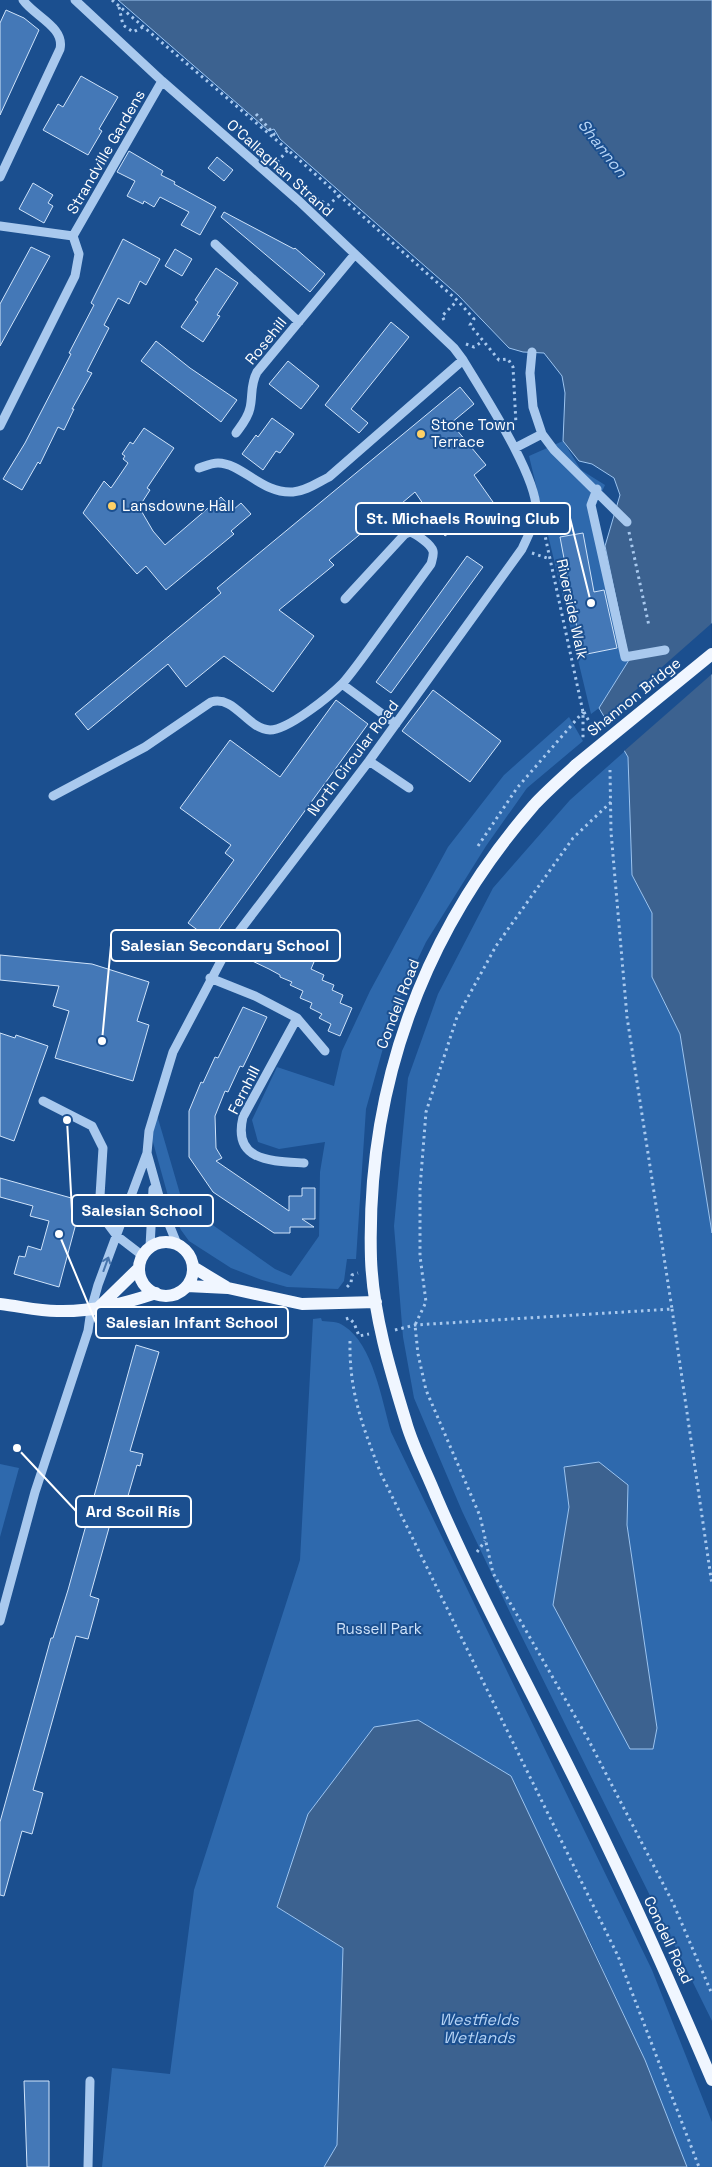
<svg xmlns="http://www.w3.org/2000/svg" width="712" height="2167" viewBox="0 0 712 2167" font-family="'Space Grotesk',sans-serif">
  <rect width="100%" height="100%" fill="#1b4f8f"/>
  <path fill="#2e69ad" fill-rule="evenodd" d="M563 441 581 470 605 485 595 507 629 660 599 708 591 714 529 456Z
    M569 717 583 741 527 788 486 846 426 942 394 1009 366 1109 356 1259H347L344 1281 338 1289 287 1287 262 1280 231 1268 189 1241 181 1230 173 1214 151 1135 157 1115 183 1204 275 1269 291 1276 319 1236 320 1172 325 1142 279 1149 258 1142 252 1120 277 1067 334 1086 342 1051 370 991 448 847 504 775Z
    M625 751 628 757 632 875 652 913V977L680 1034 712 1233V2021L515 1623 462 1511 414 1398 403 1337 394 1226 408 1078 438 994 493 888 570 800ZM564 1467 628 1485 627 1525 657 1728 653 1749 553 1605 569 1507Z
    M321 1318 322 1321C330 1322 338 1321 344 1326 373 1344 382 1401 391 1432L652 1970 712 2122V2167H687L645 2060 587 1935 277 1907 343 1948 337 2145 324 2167H102L112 2068 170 2074 194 1890 300 1560 313 1319Z
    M0 1464 19 1468 0 1537Z"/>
  <path fill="#3c6290" stroke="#9cc4f0" d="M118 0H712V1233L680 1034 652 977V913L632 875 628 757 599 708 629 660 605 546 620 495 614 478 592 464 579 461 563 441 565 393 562 376 544 353 523 352 509 348 458 295 280 139 274 129 269 131Z
    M599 1462 628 1485 627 1525 657 1728 653 1749H630L553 1605 569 1507 564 1467Z
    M418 1720 511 1776 645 2060 687 2167H324L337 2145 343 1948 277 1907 308 1814 374 1727Z"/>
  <path fill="#1b4f8f" d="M712 623V674L623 752 603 719Z"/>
  <path fill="#4478b7" stroke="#cfe3fa" d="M6 10 24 18 39 30 0 115V23Z
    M81 76 118 97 99 129 102 131 88 155 43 130 58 104 63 107Z
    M129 151 163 171 161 175 175 182 174 184 216 207 200 235 181 225 189 212 160 197 154 207 144 201 143 204 127 196 135 181 117 172Z
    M217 157 233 170 224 181 208 168Z
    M33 183 53 195 48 203 53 206 44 223 19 209Z
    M224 212 294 249 295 248 325 274 310 292 221 217Z
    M123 239 160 259 146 285 140 281 129 304 118 298 104 325 109 328 87 371 92 373 72 409H74L64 430 58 427 40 464 38 462 22 490 3 479 25 443 71 354 69 353 94 305 91 303Z
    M31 247 50 256 0 346V304Z
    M175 249 192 259 182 276 165 266Z
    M216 268 238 283 217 315 220 316 203 342 181 327 198 302 195 300Z
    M391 322 409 337 351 409 368 423 359 433 325 405Z
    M156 341 190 368 237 400 221 422 141 361Z
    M288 361 319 386 301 409 269 384Z
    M460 387 474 404 451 423 486 465 474 475 493 502 445 536 415 492 395 509 393 507 329 560 334 565 279 610 314 636 273 692 224 656 186 687 168 664 88 730 75 714 221 593 217 588Z
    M272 418 294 434 280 453 276 451 263 470 242 454 256 435 258 437Z
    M144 428 174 448 147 488 150 490 139 507 153 531 165 545 221 497 233 510 241 503 251 514 231 531 234 534 166 590 146 566 137 574 83 513 104 481 111 488 128 463 123 459 125 456 122 454 130 442 133 444Z
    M583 533 594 592 604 590 617 648 582 655 560 537Z
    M467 556 483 567 391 693 376 682Z
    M433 690 501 741 470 782 402 731Z
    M336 700 368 724 211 940 188 923 234 860 225 853 231 845 180 808 230 740 280 777Z
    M258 930 281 941 280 942 292 947 291 949 303 954 302 957 314 962 311 969 324 975 322 980 334 985 332 990 343 995 340 1003 352 1008 340 1036 328 1031 331 1024 319 1018 322 1014 310 1008 312 1003 300 998 303 991 290 985 292 982 280 977V975L269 969 246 958Z
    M0 955 92 964 149 982 137 1021 149 1025 133 1081 55 1058 69 1011 53 1006 59 986 0 980Z
    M243 1007 267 1017 243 1067 240 1066 228 1092 225 1091 215 1116 216 1148 222 1158 216 1161 289 1211V1196H302V1188H315V1219H302L314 1227H290V1233H274L213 1192 189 1157V1111L201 1082 203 1083 215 1057 218 1058Z
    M0 1033 15 1038 16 1035 48 1046 14 1141 0 1136Z
    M0 1178 82 1201 59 1287 14 1274 19 1256 25 1257 28 1246 41 1250 49 1221 30 1216 33 1206 0 1197Z
    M136 1345 159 1352 130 1451 143 1454 140 1466 137 1465 123 1513 114 1510 90 1596 99 1599 88 1639 76 1636 33 1790 43 1793 32 1834 22 1831 4 1896 0 1895V1822L51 1638H53L68 1590Z
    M24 2081H49V2167H27Z"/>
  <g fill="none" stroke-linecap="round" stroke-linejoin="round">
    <path stroke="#a9c9ee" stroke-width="3" stroke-dasharray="2.5 4" stroke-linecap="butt" d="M112 0 288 150 458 301 474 319 470 325 499 360 508 359 513 367 516 424
      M119 7 123 25 133 32 143 27
      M256 114 274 134 272 137
      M281 167 277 162 288 150
      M316 198 328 205 339 196
      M444 320 442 316 457 301
      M466 344 474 347 483 341
      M544 531 583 712V741
      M629 532 649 626
      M532 553 550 559
      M584 712 592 727
      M611 802 573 838 496 946 457 1017 426 1112 420 1188V1256L426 1302 415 1325 418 1354 426 1390 480 1516 493 1573 588 1739 673 1903 712 1994
      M478 846 517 788 583 712
      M347 1287 351 1283 352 1275 358 1273
      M672 1309 712 1585
      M346 1319 349 1318 354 1323 359 1336 369 1334
      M395 1330 415 1325 672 1309 627 1017 611 832 610 770
      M350 1341C349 1393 363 1427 381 1474L618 1956 699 2167
      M477 1552 485 1541"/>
    <path stroke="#a9c9ee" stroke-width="9" d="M75 0 162 81 299 201 454 348 463 360C481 390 541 481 536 514 534 525 527 538 522 549L369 761 231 942 173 1052 149 1131 147 1153 162 1207 177 1244
      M0 177 60 49C65 27 34 16 23 0
      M0 226 73 236
      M215 244 299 322
      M532 352 530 373 533 407 542 434 554 450 627 522
      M0 426 75 276 79 254 73 236 162 81
      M236 433C241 426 248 418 250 408 253 395 250 385 257 372L355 254
      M515 448 542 434
      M199 468C205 466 212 463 218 463 242 463 262 494 293 492 306 491 317 483 329 477L463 360
      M597 489 591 505 625 657 665 650
      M342 684 396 724
      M369 761 409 788
      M53 796 145 747 211 702C235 695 247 729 270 730 288 730 330 696 343 683 355 669 366 653 377 638 395 613 413 589 431 564 432 560 434 555 433 551 431 544 416 534 410 532L405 534 345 599
      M210 978 255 996 297 1018 325 1051
      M297 1018 243 1117C232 1162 273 1161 304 1163
      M43 1101 92 1126 103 1148 99 1212 117 1236 143 1256
      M150 1247 153 1189
      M0 1621 35 1492 88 1331 91 1310 98 1285 147 1153
      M88 2167 90 2081"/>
    <path stroke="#f0f6ff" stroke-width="12" d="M576 765C562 778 547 791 534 805 422 933 366 1089 371 1259 373 1314 390 1370 406 1422 413 1447 426 1471 436 1496 472 1580 516 1662 557 1744 613 1854 664 1967 712 2080
      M139 1269a27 27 0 1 1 54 0a27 27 0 1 1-54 0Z
      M193 1267 226 1287
      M187 1286 228 1288 302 1304 376 1302
      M0 1304C19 1306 38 1311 57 1311 92 1312 123 1304 156 1293
      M97 1309 139 1268"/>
    <path stroke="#f0f6ff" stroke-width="12" d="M576 765 712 654"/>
  </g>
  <defs><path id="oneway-shaft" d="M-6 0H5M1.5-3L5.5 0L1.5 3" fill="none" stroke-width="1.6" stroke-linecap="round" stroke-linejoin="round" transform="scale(1.25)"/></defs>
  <use stroke="#4674ac" href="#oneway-shaft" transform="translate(106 1264) rotate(-70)"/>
  <g fill="#ffd166" stroke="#1b4f8f" stroke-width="2">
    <circle cx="421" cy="434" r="5"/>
    <circle cx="112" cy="506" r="5"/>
  </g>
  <g text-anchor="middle" stroke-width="4" stroke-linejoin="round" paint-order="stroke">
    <g font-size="15" fill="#fff" stroke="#1b4f8f">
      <text transform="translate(106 152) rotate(-60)" y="5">Strandville Gardens</text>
      <text transform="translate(280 168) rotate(42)" y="5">O'Callaghan Strand</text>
      <text transform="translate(266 341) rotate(-51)" y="5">Rosehill</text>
      <text transform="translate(572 609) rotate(78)" y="5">Riverside Walk</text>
      <text transform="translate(634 697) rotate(-39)" y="5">Shannon Bridge</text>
      <text transform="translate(353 758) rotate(-53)" y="5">North Circular Road</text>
      <text transform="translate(398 1004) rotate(-69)" y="5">Condell Road</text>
      <text transform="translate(244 1090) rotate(-63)" y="5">Fernhill</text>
      <text transform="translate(668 1940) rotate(65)" y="5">Condell Road</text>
    </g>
    <g font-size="15" fill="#fff" stroke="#1b4f8f" text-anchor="start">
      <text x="431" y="430">Stone Town<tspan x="431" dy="17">Terrace</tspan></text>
      <text x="122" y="511">Lansdowne Hall</text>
    </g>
    <g font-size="15" fill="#cfe3fa" stroke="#1b4f8f">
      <text x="379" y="1634">Russell Park</text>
    </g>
    <g font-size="16" font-style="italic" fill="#b5d3f5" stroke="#1b4f8f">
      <text transform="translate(603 148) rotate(52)" y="6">Shannon</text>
      <text x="479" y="2025">Westfields<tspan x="479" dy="18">Wetlands</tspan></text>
    </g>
  </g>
  <path fill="none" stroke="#fff" stroke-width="2" d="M591 603L570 518M102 1041L111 945M67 1120L72 1211M59 1234L96 1323M17 1448L76 1511"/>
  <g fill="#fff" stroke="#1b4f8f" stroke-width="2">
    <circle cx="591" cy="603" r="5"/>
    <circle cx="102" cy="1041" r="5"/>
    <circle cx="67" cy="1120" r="5"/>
    <circle cx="59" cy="1234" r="5"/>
    <circle cx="17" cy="1448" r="5"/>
  </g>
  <g fill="#1b4f8f" stroke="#fff" stroke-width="2">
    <rect x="356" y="503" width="214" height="31" rx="5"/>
    <rect x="111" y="930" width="229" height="31" rx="5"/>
    <rect x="72" y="1195" width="141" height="31" rx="5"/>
    <rect x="96" y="1307" width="192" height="31" rx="5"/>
    <rect x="76" y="1496" width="115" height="31" rx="5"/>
  </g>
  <g font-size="16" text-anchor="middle" font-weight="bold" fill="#fff">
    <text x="463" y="524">St. Michaels Rowing Club</text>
    <text x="225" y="951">Salesian Secondary School</text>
    <text x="142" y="1216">Salesian School</text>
    <text x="192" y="1328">Salesian Infant School</text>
    <text x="133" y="1517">Ard Scoil Rís</text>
  </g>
</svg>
